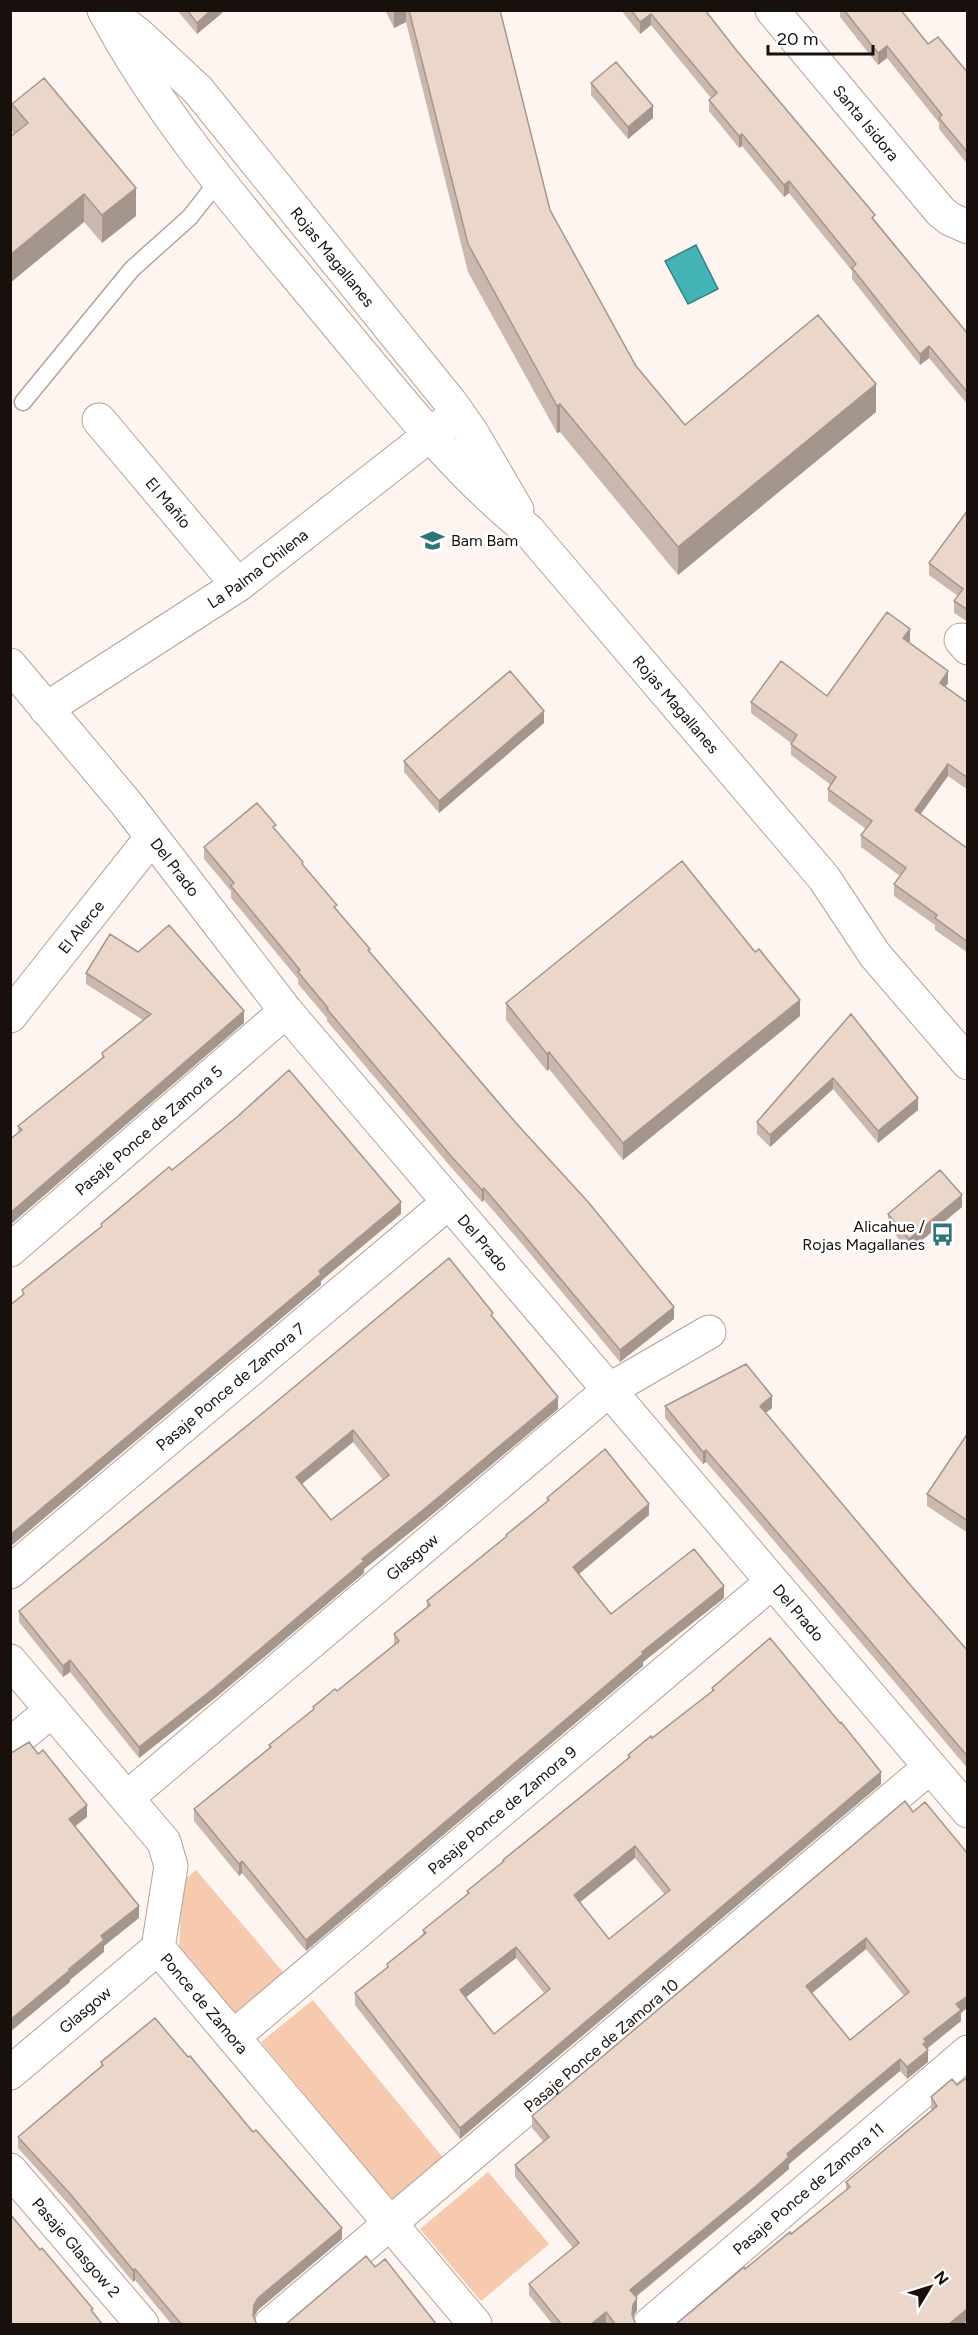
<svg xmlns="http://www.w3.org/2000/svg" width="978" height="2335" viewBox="0 0 978 2335" font-family="Figtree,sans-serif">
  <rect width="100%" height="100%" fill="#fef5f0"/>
  <path fill="#f7c9af" d="M196 1870 289 1979 235 2019 179 1950 182 1882Z
    M313 2000 446 2161 392 2200 261 2042Z
    M488 2172 549 2244 481 2301 420 2229Z"/>
  <path fill="#44b3b5" stroke="#368282" stroke-width="1.5" d="M696 245 718 289 688 304 665 261Z"/>
  <g fill="none" stroke-linecap="round" stroke-linejoin="round">
    <defs>
      <path id="service" d="M23 402 132 269 190 217 219 180"/>
      <g id="minor">
        <path id="s1" d="M772 10 941 212 950 219 968 227"/>
        <path id="s2" d="M99 420 238 585"/>
        <path d="M961 640 968 648"/>
        <path id="s3" d="M10 665 126 803 286 1011 968 1811"/>
        <path id="s4" d="M46 709 238 585 458 413"/>
        <path id="s5" d="M10 1016 152 837"/>
        <path id="s6" d="M10 1250 286 1011"/>
        <path id="s7" d="M10 1572 449 1202"/>
        <path id="s8" d="M10 1661 164 1842 171 1866 158 1948 475 2324"/>
        <path d="M10 1745 52 1710"/>
        <path id="s9" d="M128 1797 609 1390 709 1332"/>
        <path id="s10" d="M233 2037 772 1582"/>
        <path id="s11" d="M10 2073 158 1948"/>
        <path id="s12" d="M10 2170 142 2324"/>
        <path id="s13" d="M271 2324 930 1767"/>
        <path id="s14" d="M650 2324 968 2052"/>
      </g>
      <g id="tertiary">
        <path id="s15" d="M104 10C164 123 250 219 331 317 393 391 452 469 528 530L824 878 875 955 968 1063"/>
        <path id="s16" d="M111 14 138 34 198 90 451 403 472 433 517 510"/>
      </g>
    </defs>
    <use href="#service" stroke="#b6a296" stroke-width="19"/>
    <use href="#minor" stroke="#b6a296" stroke-width="35"/>
    <use href="#tertiary" stroke="#b6a296" stroke-width="35"/>
    <use href="#service" stroke="#fff" stroke-width="16"/>
    <use href="#minor" stroke="#fff" stroke-width="33"/>
    <use href="#tertiary" stroke="#fff" stroke-width="33"/>
  </g>
  <path fill="#cab8ae" fill-rule="evenodd" d="M177 10H222V13L197 34Z
    M385 10H500L550 210 636 366 685 425 876 412 678 575 560 432 557 433 468 272 406 22 394 28Z
    M621 10H705L737 51 968 334V405L929 358 920 365 852 279V271L789 193 784 197 742 146 739 148 709 111V100L711 98 651 25 640 34Z
    M840 10H901L928 44 968 73V165L939 129V123L887 58 878 65 840 17Z
    M591 83 653 118 628 139 591 95Z
    M12 104 136 216 102 243 84 222 10 283V137L14 134 12 131Z
    M968 510V622L954 613V601L958 596 929 575V563Z
    M910 641 909 642 948 683 945 687 968 703V790L948 776 920 814 968 849V953L935 930V925L894 896V884L900 876 861 847V835L866 829 828 801V789L831 785 791 755V743L751 713V702L827 696Z
    M544 723 439 813 404 772V761Z
    M276 830 370 952 674 1319 620 1362 523 1245 484 1200 482 1202 450 1166 327 1021V1018L298 984V979L231 898V891L204 859V847Z
    M86 973 244 1023 18 1133V1126L102 1059V1053L143 1020 86 984Z
    M506 1003 800 1016 623 1160 549 1069 547 1071 506 1020Z
    M851 1014 918 1110 878 1143 833 1089 770 1147 757 1134V1122Z
    M962 1207 909 1251 888 1226V1214Z
    M493 1318 558 1409 428 1518 364 1569V1573L214 1699 139 1758 70 1672 63 1677 19 1622V1611ZM353 1442 383 1480 331 1520 301 1484Z
    M665 1406 772 1408 766 1413 912 1587 968 1651V1769L909 1699 740 1501 706 1462 703 1464 665 1418Z
    M968 1433V1533L927 1506V1494Z
    M547 1498 649 1515 579 1574 611 1614 724 1598 643 1662V1666L306 1951 242 1873 239 1876 194 1821V1809L269 1748V1745L313 1710V1707L337 1691 394 1646V1634L427 1608V1601L506 1538V1535L547 1501Z
    M712 1688 881 1784 460 2139 355 2005V1993L387 1968V1964L423 1934V1930L467 1895V1891L503 1862V1860L628 1758V1755L652 1738 712 1691ZM635 1858 665 1895 609 1939 579 1903ZM516 1958 544 1993 494 2034 466 1997Z
    M913 1812 968 1854V2007L961 2013V2021L927 2049 928 2062 907 2079 900 2071 789 2164V2169L756 2197 636 2297 637 2310 633 2317 636 2325H606V2323L604 2325H553L529 2295V2284L573 2248 515 2177V2165L544 2142 532 2128V2116ZM866 1949 904 1996 850 2040 812 1993Z
    M101 2062 342 2239 258 2310 254 2317 257 2325H172L135 2280 133 2282 72 2208 18 2148V2137L101 2067Z
    M952 2079 968 2320 962 2325H675L791 2234 846 2190V2182L932 2110 931 2109V2097Z"/>
  <path fill="#a4968d" d="M211 10H222V13L197 34V23Z
    M394 10H406V22L394 28Z
    M651 14V25L640 34V22Z
    M887 46V58L878 65V53Z
    M653 106V118L628 139V127Z
    M742 134V146L739 148V136Z
    M789 181V193L784 197V185Z
    M136 188V216L102 243V215Z
    M84 194V222L10 283V255Z
    M929 346V358L920 365V354Z
    M876 384V412L678 575V547Z
    M560 404V432L557 433V406Z
    M910 629V641L903 650V638Z
    M948 671V683L940 694V683Z
    M544 711V723L439 813V801Z
    M948 764V776L915 822V810Z
    M800 1000V1016L623 1160V1143Z
    M244 1011V1023L10 1225V1213Z
    M549 1052V1069L547 1071V1054Z
    M833 1078V1089L770 1147V1135Z
    M918 1098V1110L878 1143V1131Z
    M484 1188V1200L482 1202V1190Z
    M962 1195V1207L909 1251V1239Z
    M401 1202V1214L321 1281V1285L10 1547V1535L319 1271Z
    M674 1307V1319L620 1362V1350Z
    M772 1396V1408L760 1417V1406Z
    M558 1397V1409L428 1518 364 1569V1573L214 1699 139 1758V1747L362 1559Z
    M353 1430V1442L296 1489V1477Z
    M706 1450V1462L703 1464V1452Z
    M649 1504V1515L573 1579V1567Z
    M724 1586V1598L643 1662V1666L306 1951V1940L642 1652Z
    M70 1660V1672L63 1677V1666Z
    M881 1772V1784L460 2139V2128Z
    M87 1805V1817L69 1831V1819Z
    M635 1846V1858L574 1907V1895Z
    M242 1861V1873L239 1876V1864Z
    M139 1906V1918L104 1946V1952L70 1980V1982L10 2032V2020L69 1969 101 1936Z
    M866 1938V1949L806 1998V1986Z
    M516 1947V1958L460 2002V1990Z
    M968 1996V2007L961 2013V2021L926 2049 928 2050V2062L907 2079V2067L923 2044 924 2039 956 2004Z
    M900 2059V2071L789 2164V2169L756 2197 630 2301V2290L787 2154Z
    M342 2228V2239L258 2310 254 2317 253 2315 254 2305 258 2298Z
    M135 2269V2280L133 2282V2270Z
    M637 2298V2310L633 2317 632 2315 633 2305Z
    M968 2308V2320L962 2325H948Z
    M606 2312V2323L604 2325H590Z"/>
  <path fill="#ebd6ca" stroke="#a4968d" stroke-width="1.5" fill-rule="evenodd" d="M187 10H211L197 23Z
    M409 10H500L550 210 636 366 685 425 818 315 876 384 678 547 560 404 557 406 468 244Z
    M631 10H705L737 51 875 215 872 218 968 334V393L929 346 920 354 852 268 856 264 789 181 784 185 742 134 739 136 709 100 717 93 651 14 640 22Z
    M844 10H901L928 44 938 37 968 73V153L939 118 942 115 887 46 878 53Z
    M616 62 653 106 628 127 591 83Z
    M44 78 136 188 102 215 84 194 10 255V137L28 123 12 104Z
    M968 510V610L954 601 963 589 929 563Z
    M887 612 910 629 903 638 948 671 940 683 968 703V778L948 764 915 810 968 849V942L935 918 937 915 894 884 906 868 861 835 872 821 828 789 836 777 791 744 797 735 751 702 781 661 827 696Z
    M510 671 544 711 439 801 404 761Z
    M257 803 276 825 273 827 303 862 302 864 337 905 334 907 370 949 368 950 516 1123 589 1203 674 1307 620 1350 523 1234 484 1188 482 1190 450 1155 327 1009 328 1008 298 972 300 970 231 886 234 883 204 847Z
    M682 861 755 952 759 949 800 1000 623 1143 549 1052 547 1054 506 1003Z
    M169 925 244 1011 10 1213V1139L22 1130 18 1126 104 1057 102 1053 151 1014 86 973 110 934 138 952Z
    M851 1014 918 1098 878 1131 833 1078 770 1135 757 1122Z
    M289 1070 401 1202 319 1271 321 1274 10 1535V1305L24 1294 22 1290 102 1226 101 1224 169 1167 172 1170 237 1117Z
    M940 1170 962 1195 909 1239 888 1214Z
    M449 1258 493 1313 491 1315 558 1397 428 1506 362 1559 364 1561 214 1688 139 1747 70 1660 63 1666 19 1611 264 1412ZM353 1430 389 1475 331 1520 296 1477Z
    M746 1364 772 1396 760 1406 912 1587 968 1651V1757L909 1687 740 1489 706 1450 703 1452 665 1406Z
    M968 1433V1521L927 1494Z
    M605 1449 649 1504 573 1567 611 1614 694 1549 724 1586 642 1652 643 1654 306 1940 242 1861 239 1864 194 1809 271 1747 269 1745 314 1709 313 1707 335 1689 337 1691 399 1641 394 1634 430 1605 427 1601 507 1536 506 1535 549 1500 547 1498Z
    M770 1638 840 1723 841 1722 881 1772 460 2128 355 1993 388 1967 387 1964 426 1933 423 1930 469 1893 467 1891 504 1861 503 1860 630 1757 628 1755 651 1736 652 1738 714 1690 712 1688ZM635 1846 670 1890 609 1939 574 1895ZM516 1947 550 1989 494 2034 460 1990Z
    M29 1742 38 1754 43 1750 87 1805 69 1819 139 1906 101 1936 104 1940 69 1969 70 1970 10 2020V1752H13Z
    M905 1801 913 1812 925 1802 968 1854V1996L956 2004 961 2010 924 2039 926 2042 923 2044 928 2050 907 2067 900 2059 787 2154 789 2157 756 2186 630 2290 637 2298 633 2305 632 2315 636 2325H616L606 2312 590 2325H562L529 2284 579 2243 515 2165 549 2137 532 2116ZM866 1938 909 1992 850 2040 806 1986Z
    M155 2018 188 2057 190 2056 253 2132 256 2130 342 2228 258 2298 254 2305 253 2315 257 2325H182L135 2269 133 2270 72 2196 18 2137 103 2065 101 2062Z
    M968 2077V2308L948 2325H675L744 2267 745 2269 790 2232 791 2234 850 2187 846 2182 937 2106 931 2097 952 2079 957 2085Z
    M10 2214 40 2250 42 2248 93 2309 91 2310 103 2325H10Z
    M366 2256 375 2267 385 2259 437 2325H285Z"/>
  <defs>
    <symbol id="school-bare" viewBox="-9 -9 18 18"><path d="M0-5L7-2L0 1L-7-2ZM-4 1L0 2.5L4 1V4Q0 6-4 4Z" fill="#2c7677" stroke="#fff" stroke-width="2.5" paint-order="stroke"/></symbol>
    <symbol id="bus-bare" viewBox="-9 -9 18 18"><path d="M-5-6H5V4H4V6H2V4H-2V6H-4V4H-5ZM-3.5-4V0h7V-4ZM-3.5 1.2v1.5H-2V1.2ZM2 1.2v1.5H3.5V1.2Z" fill="#2c7677" stroke="#fff" stroke-width="2.5" paint-order="stroke"/></symbol>
  </defs>
  <g fill-rule="evenodd">
    <use href="#school-bare" x="416" y="524" width="33" height="33"/>
    <use href="#bus-bare" x="926" y="1218" width="33" height="33"/>
  </g>
  <g text-anchor="middle" stroke-width="5" stroke-linejoin="round" paint-order="stroke">
    <g font-size="16" fill="#17100c" stroke="#fff">
      <text dy="6" stroke="none"><textPath href="#s1" startOffset="147">Santa Isidora</textPath></text>
      <text dy="6" stroke="none"><textPath href="#s16" startOffset="330">Rojas Magallanes</textPath></text>
      <text dy="6" stroke="none"><textPath href="#s2" startOffset="108">El Mañío</textPath></text>
      <text dy="6" stroke="none"><textPath href="#s4" startOffset="254">La Palma Chilena</textPath></text>
      <text dy="6" stroke="none"><textPath href="#s15" startOffset="902">Rojas Magallanes</textPath></text>
      <text dy="6" stroke="none"><textPath href="#s3" startOffset="261">Del Prado</textPath></text>
      <text dy="6" stroke="none"><textPath href="#s5" startOffset="114">El Alerce</textPath></text>
      <text dy="6" stroke="none"><textPath href="#s6" startOffset="183">Pasaje Ponce de Zamora 5</textPath></text>
      <text dy="6" stroke="none"><textPath href="#s3" startOffset="747">Del Prado</textPath></text>
      <text dy="6" stroke="none"><textPath href="#s7" startOffset="288">Pasaje Ponce de Zamora 7</textPath></text>
      <text dy="6" stroke="none"><textPath href="#s9" startOffset="372">Glasgow</textPath></text>
      <text dy="6" stroke="none"><textPath href="#s3" startOffset="1233">Del Prado</textPath></text>
      <text dy="6" stroke="none"><textPath href="#s10" startOffset="352">Pasaje Ponce de Zamora 9</textPath></text>
      <text dy="6" stroke="none"><textPath href="#s8" startOffset="418">Ponce de Zamora</textPath></text>
      <text dy="6" stroke="none"><textPath href="#s11" startOffset="98">Glasgow</textPath></text>
      <text dy="6" stroke="none"><textPath href="#s13" startOffset="432">Pasaje Ponce de Zamora 10</textPath></text>
      <text dy="6" stroke="none"><textPath href="#s14" startOffset="208">Pasaje Ponce de Zamora 11</textPath></text>
      <text dy="6" stroke="none"><textPath href="#s12" startOffset="102">Pasaje Glasgow 2</textPath></text>
    </g>
    <g font-size="16" fill="#17100c" stroke="#fff" text-anchor="start">
      <text x="451" y="546">Bam Bam</text>
      <text x="925" y="1232" text-anchor="end">Alicahue /<tspan x="925" dy="18">Rojas Magallanes</tspan></text>
    </g>
  </g>
  <rect width="978" height="2335" fill="none" stroke="#17100c" stroke-width="24"/>
  <g transform="translate(930 2287) rotate(52)" stroke="#ffffff" stroke-width="4.5" paint-order="stroke">
  <path d="M0-4.5L10 22L0 15L-10 22Z" fill="#17100c"/>
  <text y="-9" font-size="16" font-weight="bold" text-anchor="middle" fill="#17100c">N</text>
  </g>
  <path d="M768 45v9h105v-9" fill="none" stroke="#17100c" stroke-width="3"/>
  <text x="777" y="45" font-size="18" fill="#17100c" stroke="#ffffff" stroke-width="4.5" paint-order="stroke">20 m</text>
</svg>
